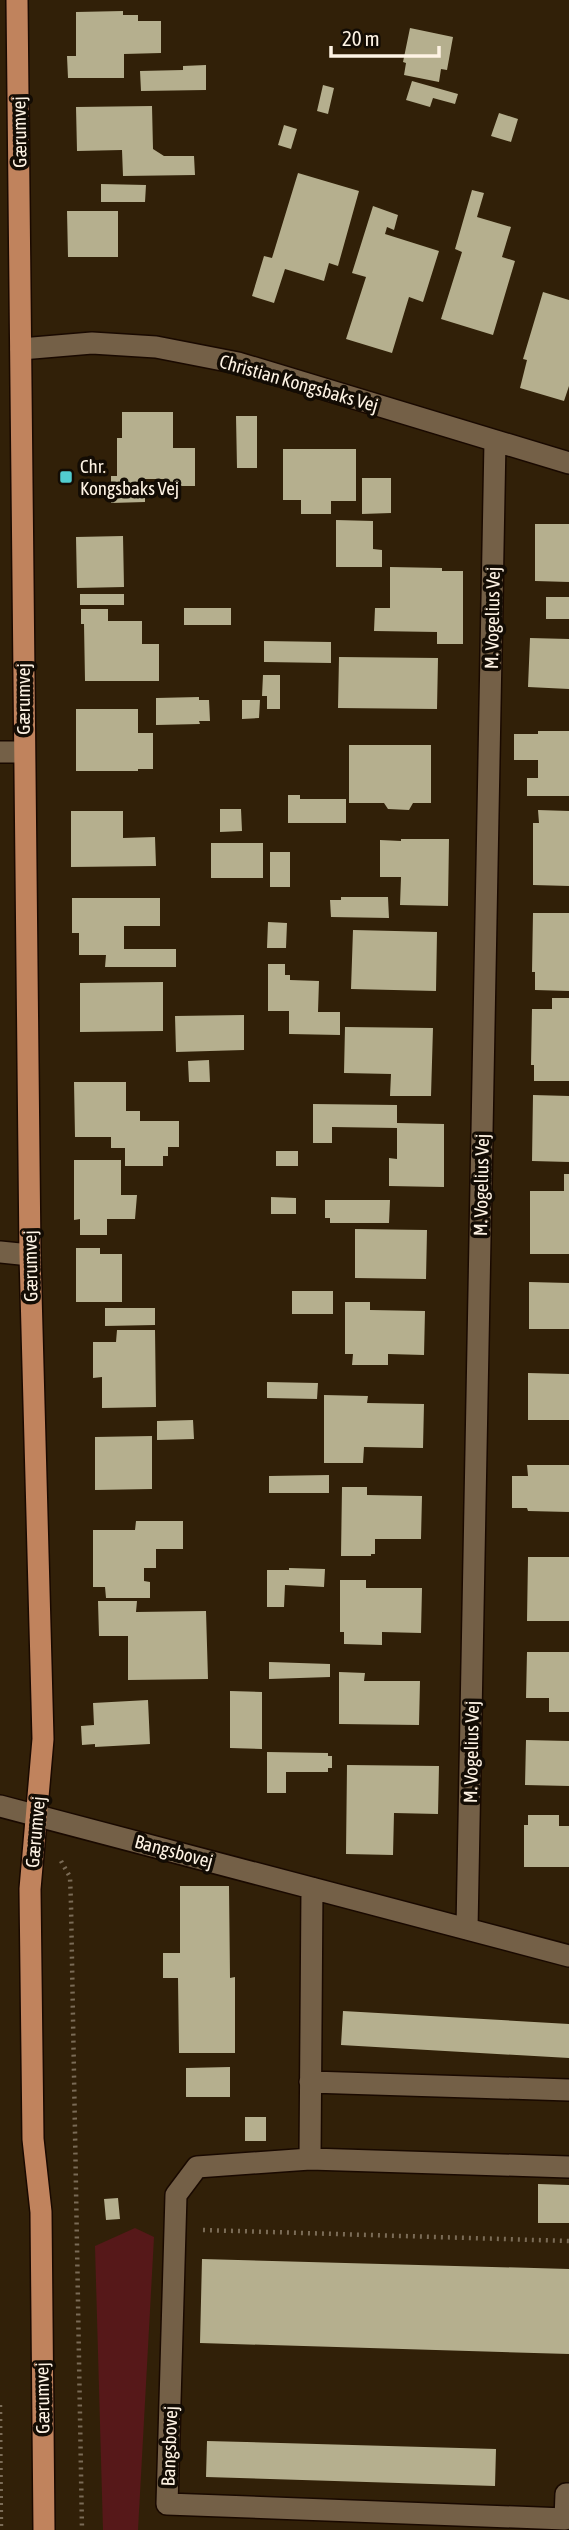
<svg xmlns="http://www.w3.org/2000/svg" width="569" height="2530" viewBox="0 0 569 2530" font-family="'Asap Condensed',sans-serif">
  <rect width="100%" height="100%" fill="#312008"/>
  <path fill="#561819" d="M135 2228 154 2237 138 2530H103L95 2246Z"/>
  <path fill="#b5af8e" d="M123 11V15H138V21H161V53L124 54V78H68L67 56H76V12Z
    M410 28 453 37 447 70 441 69 439 82 404 75 406 63 403 62Z
    M206 65V90L141 91 140 71 183 70V66Z
    M412 81 458 94 455 104 433 98 430 107 406 100Z
    M323 85 334 88 328 114 317 111Z
    M152 106 153 149 164 156H194L195 175 123 176 122 150 77 151 76 107Z
    M499 113 518 119 511 142 491 136Z
    M284 125 297 129 291 149 278 145Z
    M298 173 359 191 338 266 329 263 324 281 285 269 274 303 252 296 264 256 272 258Z
    M101 184 146 185 145 202H101Z
    M472 190 484 193 477 217 511 227 502 257 515 261 493 335 441 319 462 252 455 249Z
    M373 206 398 215 394 230 387 227 385 234 439 251 423 302 409 297 392 353 346 339 366 277 352 273Z
    M67 211H118V257H68Z
    M543 292 569 300V386L564 401 520 388 527 360 523 359Z
    M122 412H173V448H195V486H168V479H145V502L111 503V476H117V438H122Z
    M236 416H257V468H237Z
    M283 449H356V501H331V514H301V500H283Z
    M362 478H391V513L362 514Z
    M336 520 373 521V549L382 550V567H336Z
    M535 524H569V582L535 581Z
    M123 536 124 587 77 588 76 537Z
    M390 567 442 568V571H463V644H437V632L374 631 375 608H390Z
    M80 594H124V605H80Z
    M546 597H569V619H546Z
    M184 608H231V625H184Z
    M81 609H108V621H142V644H159V681H85L84 624H81Z
    M530 638 569 639V689L528 687Z
    M264 641 331 642V663L264 662Z
    M339 657 438 658 437 709 338 708Z
    M263 675H280V709H267V696H262Z
    M199 697V700H209L210 721H199L200 724 156 725V698Z
    M242 700H260L259 718 242 719Z
    M76 709H138V733H153V769H138V771H76Z
    M538 731H569V796H527V778H538V760H514V734H538Z
    M349 745H431V803H413L409 810 388 809 384 803H349Z
    M288 795H300V799H346V823H288Z
    M220 809H241L242 831 220 832Z
    M538 810 569 811V886L533 885V823H539Z
    M71 811H123V838L155 837 156 866 71 867Z
    M401 839H449L448 906 400 905 401 877H380V840L401 841Z
    M211 843H263V878H211Z
    M270 852H290V887H270Z
    M341 897H388L389 918 331 917 330 900H341Z
    M72 898H160V926H124V949H176V967H105L106 955H79V933H72Z
    M533 913H569V991L535 990V972H532Z
    M268 922 287 923 286 948H267Z
    M353 930 437 932 436 991 351 989Z
    M268 964H285V975H290V980L319 981 318 1012H340V1035L289 1034V1011H268Z
    M163 982V1031L80 1032V983Z
    M552 998H569V1081H534V1065H531L532 1009H552Z
    M244 1015V1050L176 1052 175 1016Z
    M345 1027 433 1028 431 1096H390L391 1074 344 1073Z
    M209 1060 210 1082H189L188 1061Z
    M74 1082H126V1111H140V1121H179V1147H168V1156H163V1166H125V1148H111V1137H75Z
    M533 1095 569 1096V1162L532 1161Z
    M313 1104 397 1105V1123L444 1124V1187L389 1186V1158L397 1159V1128L332 1127V1143H313Z
    M276 1151H298V1166H276Z
    M74 1160H121V1195H137L135 1219H107V1235H80V1219L74 1220Z
    M564 1174H569V1254H530V1191H564Z
    M271 1197 296 1198V1214H271Z
    M325 1200H390L389 1223H330V1218H325Z
    M355 1229 427 1230 426 1279 355 1278Z
    M76 1248H100V1254H122V1302H76Z
    M529 1282 569 1283V1329H529Z
    M292 1291H333V1314H292Z
    M345 1302H370V1310L425 1311 424 1355 388 1354V1365H352L353 1354H345Z
    M105 1308H155V1325L105 1326Z
    M117 1330H155L156 1407 102 1408V1377L93 1378V1342H116Z
    M528 1373 569 1374V1420H528Z
    M267 1382 318 1383 317 1399 267 1398Z
    M324 1395 368 1396 367 1403 424 1404 423 1448 364 1447 363 1463H324Z
    M193 1420 194 1439 157 1440V1421Z
    M152 1436V1489L95 1490V1437Z
    M527 1465H569V1512L528 1511 527 1508H512V1476H528Z
    M329 1475V1493H269V1476Z
    M342 1487H367V1495L422 1496 421 1539H375V1554H371V1556H341Z
    M136 1521H183V1549H156V1568H144V1581L150 1582V1598H106L105 1587H93V1530H135Z
    M528 1557H569V1621H527Z
    M289 1568 325 1569 324 1587 285 1585 284 1607H267V1570H289Z
    M340 1580H366V1588H422L421 1633 382 1632V1645L344 1644V1632H340Z
    M98 1601H137L136 1612 206 1611 208 1679 128 1680V1636H99Z
    M527 1652H569V1712H549V1698H526Z
    M269 1662 330 1664V1677L269 1679Z
    M339 1672 365 1673 364 1681H420L419 1725 339 1724Z
    M230 1691 262 1692V1749L230 1748Z
    M148 1700 150 1744 95 1747V1744L82 1745 81 1726 94 1725 93 1703Z
    M526 1740 569 1741V1786L525 1785Z
    M267 1752 328 1753V1756H332V1768H328V1772H286V1793H267Z
    M347 1765 439 1766 438 1814 394 1813 393 1855 346 1854Z
    M528 1815H559V1826H569V1867H524V1825H528Z
    M180 1886H229L230 1978 235 1977V2053H179L178 1978H163V1953H180Z
    M343 2011 569 2024V2058L341 2045Z
    M230 2067V2097H186V2068Z
    M245 2117H266V2141H245Z
    M538 2184 569 2185V2223H538Z
    M118 2198 120 2219 106 2220 104 2199Z
    M202 2259 569 2269V2354L200 2343Z
    M207 2441 496 2449 495 2486 206 2477Z"/>
  <g fill="none" stroke-linecap="round" stroke-linejoin="round">
    <defs>
      <path id="minor" d="M21 349 92 343 156 347 238 363 569 463
        M0 752H23
        M0 1252 30 1255
        M0 1806 569 1956
        M312 1888 310 2159 197 2167 176 2195 167 2504 565 2519 566 2494H569
        M467 1929 495 441
        M310 2082 569 2090
        M310 2159 569 2167"/>
      <path id="major" d="M17 0 30 1255 43 1739 30 1889 33 2139 41 2212 44 2530"/>
    </defs>
    <use href="#minor" stroke="#190900" stroke-width="24"/>
    <use href="#major" stroke="#190900" stroke-width="24"/>
    <path stroke="#7a6b56" stroke-width="4.5" stroke-dasharray="2 5" stroke-linecap="butt" d="M61 1861 70 1877 71 1904 82 2530
      M203 2230 569 2241
      M0 2405 1 2530"/>
    <use href="#minor" stroke="#746047" stroke-width="21"/>
    <use href="#major" stroke="#c0835d" stroke-width="21"/>
  </g>
  <rect fill="#52cdcf" stroke="#130c04" stroke-width="2.5" x="59" y="470" width="14" height="14" rx="3.5"/>
  <g text-anchor="middle" stroke-width="7" stroke-linejoin="round" paint-order="stroke">
    <g font-size="19" fill="#fef3e4" stroke="#130c04">
      <text transform="translate(19 132) rotate(-91)" y="7">Gærumvej</text>
      <text transform="translate(299 383) rotate(16)" y="7">Christian Kongsbaks Vej</text>
      <text transform="translate(492 618) rotate(-89)" y="7">M. Vogelius Vej</text>
      <text transform="translate(23 699) rotate(-90)" y="7">Gærumvej</text>
      <text transform="translate(481 1185) rotate(-89)" y="7">M. Vogelius Vej</text>
      <text transform="translate(30 1266) rotate(-91)" y="7">Gærumvej</text>
      <text transform="translate(471 1752) rotate(-89)" y="7">M. Vogelius Vej</text>
      <text transform="translate(35 1832) rotate(-85)" y="7">Gærumvej</text>
      <text transform="translate(174 1851) rotate(15)" y="7">Bangsbovej</text>
      <text transform="translate(42 2398) rotate(-91)" y="7">Gærumvej</text>
      <text transform="translate(169 2446) rotate(-88)" y="7">Bangsbovej</text>
    </g>
    <g font-size="19" fill="#fef3e4" stroke="#130c04" text-anchor="start">
      <text x="80" y="473">Chr.<tspan x="80" dy="22">Kongsbaks Vej</tspan></text>
    </g>
  </g>
  <path d="M331 46v10h108v-10" fill="none" stroke="#fef3e4" stroke-width="3.5"/>
  <text x="342" y="46" font-size="21" fill="#fef3e4" stroke="#130c04" stroke-width="5" paint-order="stroke">20 m</text>
</svg>
